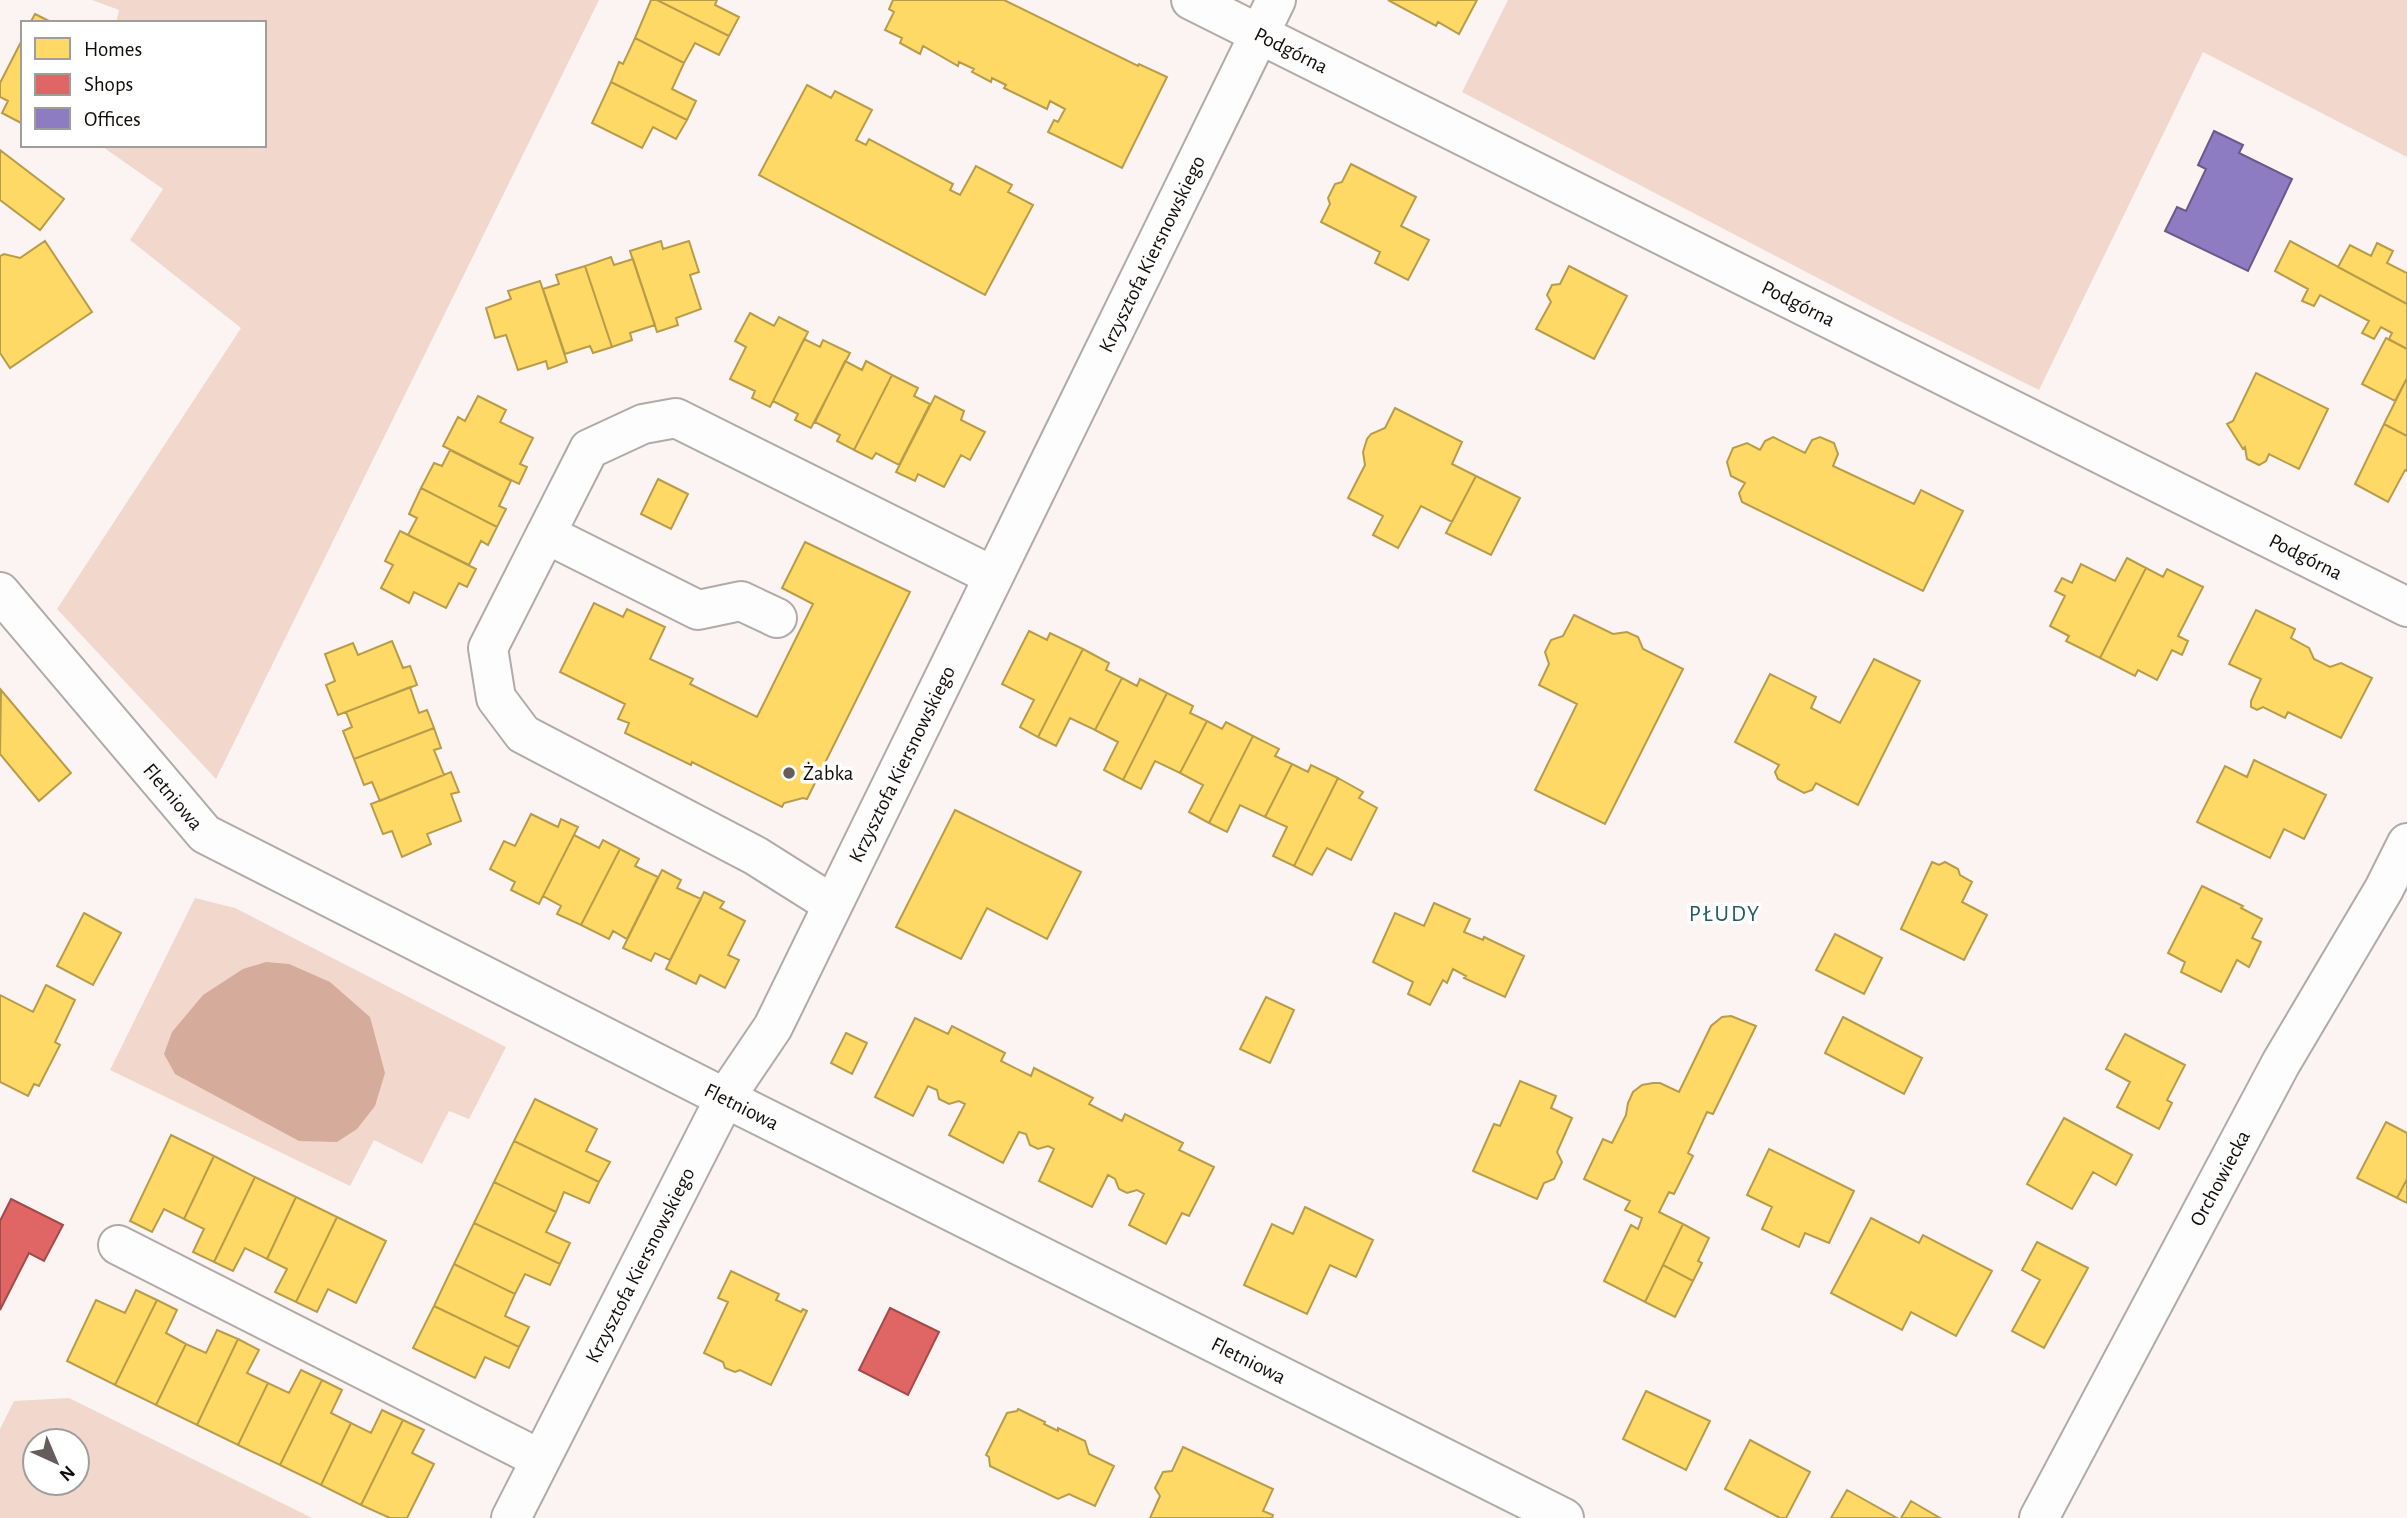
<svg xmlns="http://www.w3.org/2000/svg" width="2407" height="1518" viewBox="0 0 2407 1518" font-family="'Alegreya Sans',sans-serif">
  <rect width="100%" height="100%" fill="#fbf4f2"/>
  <path fill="#f2d7cd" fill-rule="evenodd" d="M92 0H599L216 779 57 609 241 328 130 240 163 189 100 145H264V23H116L119 10Z
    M1508 0H2407V157L2203 52 2039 390 1894 318 1462 92Z
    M195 898 235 908 506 1047 469 1119 449 1111 422 1164 374 1140 350 1186 110 1070Z
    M69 1398 312 1518H0V1429L14 1401ZM35 1441H77V1483H35Z"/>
  <path fill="#d5ab9b" d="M266 962 289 964 330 982 370 1017 385 1073 375 1106 357 1129 337 1142 299 1141 175 1074 164 1054 172 1032 203 995 243 969Z"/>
  <path fill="#ffd966" stroke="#b89c4a" stroke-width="2" d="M651 0H657L729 36 719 55 695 43 684 63 635 38Z
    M657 0H717L715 5 739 17 729 36Z
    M893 0H1004L1138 66 1139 64 1167 77 1122 168 1048 132 1054 120 1058 122 1065 109 1050 101 1047 109 1004 88 1006 85 992 78 991 82 972 72 974 69 959 62 958 66 923 46 920 54 900 43 902 38 885 30 894 12 889 9Z
    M1388 0H1477L1459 34 1438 22 1436 26Z
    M35 14 53 23H30Z
    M23 38V124L2 113 8 101 0 97V83Z
    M635 38 684 63 672 89 696 101 687 120 611 82 619 62 623 64Z
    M611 82 687 120 676 139 653 127 642 148 592 123Z
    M807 85 831 98 835 91 872 110 856 140 866 145 869 139 953 184 950 190 960 195 976 166 1012 185 1008 192 1033 205 985 295 759 175Z
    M0 150 64 199 40 230 0 200Z
    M1351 164 1416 197 1401 226 1429 240 1408 280 1375 263 1380 252 1321 222 1330 204 1328 198 1335 184 1342 182Z
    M45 241 92 312 10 368 0 353V256L4 254 20 258Z
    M661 241 663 249 689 241 699 272 690 275 701 309 676 318 678 325 657 332 630 251Z
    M2290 241 2407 304V349L2389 339 2392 333 2381 327 2374 339 2362 333 2369 321 2320 295 2314 306 2302 301 2308 289 2275 271Z
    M2377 243 2393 251 2387 263 2407 273V304L2338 267 2350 245 2371 256Z
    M611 257 614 265 633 259 655 325 630 333 632 340 612 347 585 266Z
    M585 266 612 347 593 353 590 346 565 354 543 289 559 284 556 275Z
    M1569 266 1627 296 1594 359 1536 329 1551 302 1547 295 1552 285 1560 284Z
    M540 281 567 362 548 369 546 361 518 370 506 335 495 338 486 308 511 299 508 291Z
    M750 313 774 326 779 317 808 332 770 407 752 398 755 391 730 379 746 347 735 341Z
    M2386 338 2407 349V378L2395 401 2362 384Z
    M804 339 820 347 823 340 850 353 811 428 795 420 798 414 773 401Z
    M845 361 862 370 866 361 892 375 854 450 837 441 840 435 815 422Z
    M2256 373 2328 409 2299 469 2269 454 2266 461 2259 465 2247 459 2245 447 2243 449 2227 424 2233 421Z
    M892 375 918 388 914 396 930 404 899 465 876 453 872 459 854 450Z
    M2407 378V436L2384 424Z
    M478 396 506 410 500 422 533 438 520 464 527 467 519 484 443 446 458 417 465 421Z
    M935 396 964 411 961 420 985 432 970 460 961 455 944 487 918 474 915 481 896 472Z
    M1395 408 1462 442 1452 464 1476 476 1452 522 1421 506 1398 548 1373 535 1383 516 1348 498 1365 465 1363 452 1367 439 1371 434 1385 428Z
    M2384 424 2407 436V471L2405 470 2388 502 2355 484Z
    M1773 437 1805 453 1812 440 1820 437 1834 443 1838 454 1833 466 1914 504 1921 490 1963 511 1923 591 1742 502 1739 493 1745 483 1731 476 1727 462 1733 448 1747 443 1760 450 1765 441Z
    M450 450 511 481 499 506 506 509 497 527 421 488 434 463 442 466Z
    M1476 476 1520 498 1491 555 1446 533Z
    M658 479 688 494 671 529 641 514Z
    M421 488 497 527 488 545 481 541 469 565 408 535 417 518 409 514Z
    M400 531 476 569 467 587 459 583 446 608 414 592 409 603 381 588 393 565 385 561Z
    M805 542 910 592 807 799 803 798 784 803 782 807 692 762 691 765 625 733 629 723 618 719 625 704 560 672 594 603 623 617 627 609 665 627 650 659 693 679 690 684 757 717 813 604 782 588Z
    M2127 558 2146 568 2100 658 2066 641 2069 636 2050 626 2065 596 2055 591 2062 578 2072 583 2081 564 2115 581Z
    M2146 568 2163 577 2167 569 2203 587 2178 636 2188 641 2182 655 2172 650 2157 680 2138 670 2135 676 2100 658Z
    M2256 610 2295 629 2291 638 2309 648 2314 659 2330 667 2341 663 2372 678 2341 738 2288 712 2285 718 2263 707 2257 710 2251 707V701L2261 679 2229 664Z
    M1574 615 1613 634 1627 632 1638 637 1643 649 1683 669 1605 824 1535 790 1577 704 1539 685 1549 664 1545 652 1551 640 1563 636Z
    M1029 631 1047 640 1050 633 1083 649 1038 737 1020 727 1034 700 1002 684Z
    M392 641 403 668 410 666 417 685 338 715 326 685 335 681 325 654 353 643 358 655Z
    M1083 649 1109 663 1106 670 1122 678 1095 730 1070 718 1056 746 1038 737Z
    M1874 659 1920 681 1858 805 1816 783 1812 790 1804 793 1778 779 1775 772 1779 765 1735 742 1770 674 1816 697 1811 708 1840 723Z
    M1122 678 1137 686 1140 679 1167 693 1123 780 1104 770 1118 742 1095 730Z
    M410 687 419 713 427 710 434 728 354 759 343 731 352 727 346 712Z
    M1 690 71 773 39 801 0 754Z
    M1167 693 1193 706 1190 713 1207 721 1180 773 1155 761 1141 789 1123 780Z
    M1207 721 1222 729 1226 722 1253 736 1209 823 1189 812 1203 785 1180 773Z
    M434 728 441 748 434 750 444 775 380 801 372 782 364 785 354 759Z
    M1253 736 1279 749 1275 756 1292 764 1265 817 1240 805 1227 832 1209 823Z
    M2254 760 2326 795 2304 839 2284 829 2270 858 2197 822 2225 766 2247 777Z
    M1292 764 1308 772 1311 765 1338 778 1294 866 1273 856 1287 827 1265 817Z
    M451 772 459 792 451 794 461 821 427 834 431 844 402 857 392 831 383 834 371 804Z
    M1338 778 1363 792 1359 798 1377 808 1351 860 1327 848 1312 875 1294 866Z
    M955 810 1081 872 1047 939 987 908 961 959 896 927Z
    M531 814 558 827 561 819 578 827 539 904 511 890 515 882 490 869 504 841 515 846Z
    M574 835 599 848 603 840 620 849 581 925 557 914 561 906 543 896Z
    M620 849 639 859 635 866 658 877 627 939 613 931 609 939 581 925Z
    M1932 862 1939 865 1945 862 1958 869 1960 875 1972 882 1962 902 1987 915 1964 960 1901 929Z
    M662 870 681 880 677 888 701 899 670 960 655 953 651 961 623 948Z
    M2202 886 2243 906 2241 908 2262 919 2252 938 2261 942 2249 967 2237 960 2221 992 2181 972 2185 962 2168 953Z
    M704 892 724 902 720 908 745 921 728 955 739 960 725 988 700 975 696 984 666 969Z
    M1434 903 1470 919 1464 932 1483 940 1484 937 1524 956 1505 997 1464 978 1466 976 1453 969 1447 983 1443 980 1430 1005 1408 994 1413 982 1373 962 1395 913 1424 926Z
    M84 913 121 933 93 985 57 966Z
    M1835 934 1882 958 1864 994 1816 970Z
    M46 985 75 1000 55 1042 60 1045 39 1086 34 1084 28 1096 0 1082V995L33 1012Z
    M1266 997 1294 1010 1270 1063 1240 1049Z
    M1731 1016 1756 1026 1713 1114 1707 1112 1688 1153 1693 1156 1674 1194 1669 1192 1659 1212 1683 1224 1645 1302 1604 1281 1631 1225 1638 1229 1642 1218 1625 1210 1630 1201 1584 1179 1603 1139 1612 1143 1626 1115 1628 1103 1633 1092 1642 1085 1653 1083H1660L1679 1092 1711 1026 1722 1017Z
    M1843 1017 1922 1058 1904 1094 1825 1053Z
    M915 1018 948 1034 952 1026 1005 1053 1001 1061 1031 1076 1034 1068 1093 1098 1089 1104 1122 1121 1125 1114 1183 1143 1179 1150 1214 1167 1189 1216 1182 1213 1166 1244 1129 1225 1144 1194 1137 1190 1127 1193 1119 1189 1115 1179 1108 1175 1092 1207 1039 1181 1054 1149 1048 1146 1038 1149 1030 1145 1026 1134 1019 1132 1003 1163 949 1135 965 1104 959 1101 949 1104 939 1099 937 1090 928 1086 913 1116 875 1097Z
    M846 1033 867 1043 852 1074 831 1063Z
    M2125 1034 2185 1065 2167 1100 2172 1103 2159 1129 2117 1107 2130 1082 2106 1069Z
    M1520 1081 1556 1096 1551 1108 1572 1118 1557 1152 1562 1162 1554 1179 1544 1183 1537 1199 1473 1171 1494 1124 1500 1126Z
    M535 1099 597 1129 586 1151 610 1162 599 1182 514 1141Z
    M2064 1118 2132 1155 2116 1185 2093 1172 2072 1209 2027 1184Z
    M2386 1122 2407 1133V1179L2397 1198 2357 1178Z
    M171 1135 214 1156 184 1219 164 1209 152 1232 130 1221Z
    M514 1141 599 1182 589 1203 564 1192 556 1212 494 1182Z
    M1769 1149 1854 1191 1829 1243 1805 1233 1799 1247 1762 1229 1772 1207 1747 1195Z
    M214 1156 255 1177 214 1262 193 1252 204 1229 184 1219Z
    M255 1177 296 1197 267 1259 245 1248 233 1271 214 1262Z
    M2407 1179V1203L2397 1198Z
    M494 1182 556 1212 546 1232 570 1243 560 1264 474 1223Z
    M296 1197 337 1217 296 1302 275 1292 287 1269 267 1259Z
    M1305 1207 1373 1240 1356 1277 1330 1265 1307 1314 1244 1285 1272 1224 1293 1234Z
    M337 1217 386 1241 356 1303 328 1289 317 1312 296 1302Z
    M1871 1218 1919 1243 1923 1235 1992 1271 1956 1336 1911 1312 1902 1330 1831 1293Z
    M474 1223 560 1264 550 1285 525 1274 515 1294 454 1264Z
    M1683 1224 1709 1238 1698 1261 1702 1263 1693 1281 1663 1265Z
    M2037 1242 2088 1268 2044 1348 2012 1331 2040 1280 2022 1270Z
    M454 1264 515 1294 505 1316 529 1327 519 1347 434 1306Z
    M1663 1265 1693 1281 1675 1317 1645 1302Z
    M731 1271 779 1294 776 1300 801 1312 803 1309 807 1311 771 1385 740 1370 735 1372 725 1368 723 1362 704 1353 728 1302 718 1298Z
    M136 1290 157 1300 115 1385 67 1361 96 1300 125 1313Z
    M157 1300 177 1310 166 1333 186 1344 156 1405 115 1385Z
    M434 1306 519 1347 509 1368 485 1357 475 1378 413 1348Z
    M217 1330 238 1339 197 1425 156 1405 186 1344 206 1353Z
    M238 1339 259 1350 247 1373 268 1383 238 1445 197 1425Z
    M301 1370 322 1380 280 1465 238 1445 268 1383 289 1393Z
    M322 1380 342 1390 331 1413 351 1423 321 1485 280 1465Z
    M1646 1391 1710 1421 1686 1470 1623 1439Z
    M1018 1409 1045 1422 1044 1424 1058 1431V1428L1085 1441 1089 1454 1114 1466 1095 1506 1069 1494 1058 1499 990 1466 989 1457 986 1455 1007 1413 1017 1411Z
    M382 1410 403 1420 361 1505 321 1485 351 1423 371 1433Z
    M403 1420 424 1430 412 1453 434 1464 407 1518H390L361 1505Z
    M1750 1440 1810 1472 1786 1518H1780L1725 1489Z
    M1183 1447 1273 1489 1263 1511 1273 1515 1272 1518H1150L1160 1496 1155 1488 1163 1472 1172 1471Z
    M1847 1490 1897 1518H1831Z
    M1911 1501 1940 1518H1901Z"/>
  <path fill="#e06666" stroke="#a24b4a" stroke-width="2" d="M11 1199 63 1225 44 1261 29 1253 0 1310V1221Z
    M890 1308 939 1332 908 1395 859 1370Z"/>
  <path fill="#8e7cc3" stroke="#695a8b" stroke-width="2" d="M2214 131 2243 145 2239 153 2292 179 2248 271 2165 231 2177 207 2186 211 2206 169 2198 165Z"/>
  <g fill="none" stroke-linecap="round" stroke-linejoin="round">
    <defs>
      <g id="minor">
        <path id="s1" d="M1191 0 2407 607"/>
        <path d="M546 534 698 610 741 601 777 618"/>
        <path id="s2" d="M0 592 205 834 725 1098 1564 1518"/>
        <path d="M832 904 756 856 523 734 496 698 488 648 589 449 643 424 676 418 993 576"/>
        <path d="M118 1245 540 1459"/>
        <path id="s3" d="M511 1518 725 1098 773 1027 1276 0"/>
        <path id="s4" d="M2039 1518 2281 1063 2384 889 2407 843"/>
      </g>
    </defs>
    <use href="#minor" stroke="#b0aaa8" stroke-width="42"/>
    <use href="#minor" stroke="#fefdfd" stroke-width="38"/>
  </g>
  <circle fill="#645d5b" stroke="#fff" stroke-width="2.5" cx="789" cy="773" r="7"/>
  <g text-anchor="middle" stroke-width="7" stroke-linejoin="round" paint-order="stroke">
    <g font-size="21" fill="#120c09" stroke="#fff">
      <text dy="7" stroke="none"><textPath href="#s1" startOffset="112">Podgórna</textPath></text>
      <text dy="7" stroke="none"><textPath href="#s3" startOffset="1418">Krzysztofa Kiersnowskiego</textPath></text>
      <text dy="7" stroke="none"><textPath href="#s1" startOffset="679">Podgórna</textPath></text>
      <text dy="7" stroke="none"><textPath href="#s1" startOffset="1246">Podgórna</textPath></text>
      <text dy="7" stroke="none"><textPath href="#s3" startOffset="850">Krzysztofa Kiersnowskiego</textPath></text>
      <text dy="7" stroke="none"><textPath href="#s2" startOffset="268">Fletniowa</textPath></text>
      <text dy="7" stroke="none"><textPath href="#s2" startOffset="919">Fletniowa</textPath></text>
      <text dy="7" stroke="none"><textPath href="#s4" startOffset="385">Orchowiecka</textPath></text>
      <text dy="7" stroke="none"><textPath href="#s3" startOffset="284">Krzysztofa Kiersnowskiego</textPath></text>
      <text dy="7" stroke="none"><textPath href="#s2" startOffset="1486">Fletniowa</textPath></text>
    </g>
    <g font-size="21" fill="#120c09" stroke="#fff" text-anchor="start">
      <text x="803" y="780">Żabka</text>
    </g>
    <g font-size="23" letter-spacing="2" fill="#235b66" stroke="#fff">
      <text x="1725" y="921">PŁUDY</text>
    </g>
  </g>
  <rect x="21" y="21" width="245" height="126" fill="#ffffff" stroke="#a09e9d" stroke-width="2"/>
  <rect x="35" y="38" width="35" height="21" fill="#ffd966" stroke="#a09e9d" stroke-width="2"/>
  <text x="84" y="56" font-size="21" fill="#120c09">Homes</text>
  <rect x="35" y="74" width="35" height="21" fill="#e06666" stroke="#a09e9d" stroke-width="2"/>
  <text x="84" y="91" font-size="21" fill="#120c09">Shops</text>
  <rect x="35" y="108" width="35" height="21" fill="#8e7cc3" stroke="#a09e9d" stroke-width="2"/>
  <text x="84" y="126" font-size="21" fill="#120c09">Offices</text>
  <g transform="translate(56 1462) rotate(136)"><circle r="33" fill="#ffffff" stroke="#a09e9d" stroke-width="2"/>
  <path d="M0-5L12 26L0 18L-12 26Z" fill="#645d5b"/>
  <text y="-10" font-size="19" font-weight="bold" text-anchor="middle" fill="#120c09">N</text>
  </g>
</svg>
